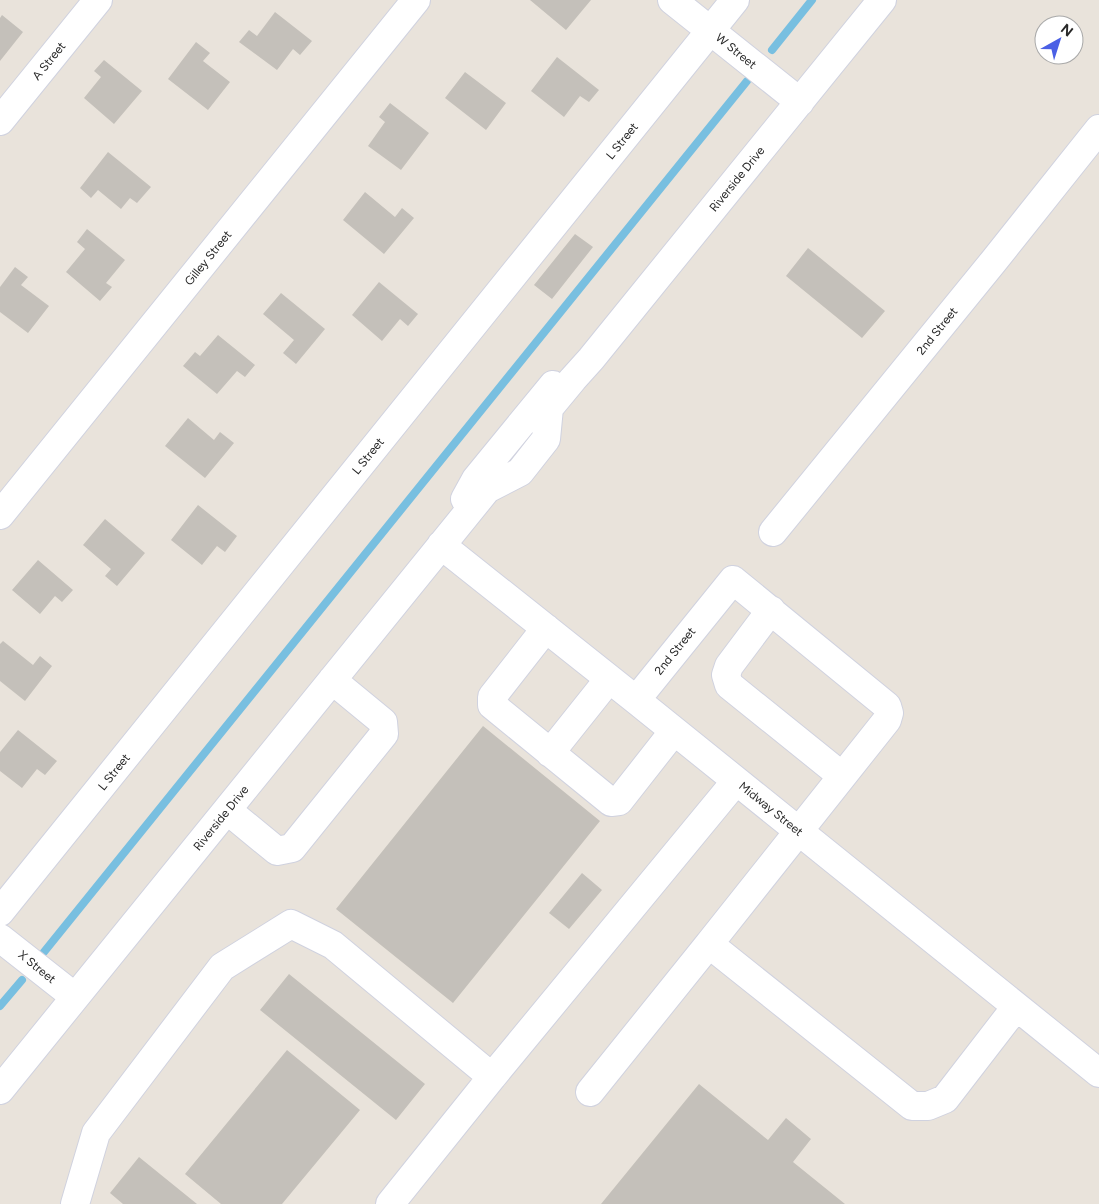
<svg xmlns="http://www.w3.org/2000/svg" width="1099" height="1204" viewBox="0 0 1099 1204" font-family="Figtree,sans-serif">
  <rect width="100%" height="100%" fill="#e9e3db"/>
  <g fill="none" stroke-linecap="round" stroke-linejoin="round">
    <path stroke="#78bfe0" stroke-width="8" d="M772 50 812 0
      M44 952 747 81
      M0 1006 22 980"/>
  </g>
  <path fill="#c4c0ba" d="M530 0H591L566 30Z
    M275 12 312 41 300 55 293 49 277 70 239 42 249 30 257 36Z
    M2 15 23 32 0 61V18Z
    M196 42 210 53 203 61 230 82 208 110 168 79Z
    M557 57 599 90 589 102 580 96 564 117 531 91Z
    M104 60 142 91 114 124 84 98 101 77 94 71Z
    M465 72 506 103 486 130 445 98Z
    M390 103 429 133 401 170 368 146 385 122 379 117Z
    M108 152 151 187 137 203 130 198 121 209 98 190 91 198 80 188Z
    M365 192 395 217 402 208 414 218 384 254 343 220Z
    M87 229 125 260 106 283 112 287 100 301 66 272 85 249 77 242Z
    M575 234 593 247 552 299 534 285Z
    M808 248 885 311 862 338 786 276Z
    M15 267 28 277 21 285 49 306 28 333 0 312V287Z
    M379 282 418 314 408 326 400 319 382 341 352 315Z
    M281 293 325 329 296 364 283 353 294 340 263 314Z
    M218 335 255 365 245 377 237 371 217 394 183 366 195 352 200 356Z
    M188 418 214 440 220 432 234 443 205 478 165 446Z
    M198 505 237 536 225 552 217 546 202 565 171 540Z
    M105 519 145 553 117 586 105 576 111 569 83 545Z
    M38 560 73 590 62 602 55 596 40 614 12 590Z
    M3 641 33 665 40 656 52 666 25 701 0 681V644Z
    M483 726 600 821 453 1003 336 909Z
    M18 730 57 761 45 775 37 769 22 788 0 771V752Z
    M582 873 602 890 569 929 549 913Z
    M289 974 425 1084 396 1120 260 1010Z
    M287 1050 360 1110 282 1204H221L185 1174Z
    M699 1084 768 1140 786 1118 811 1139 793 1162 845 1204H601Z
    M139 1157 197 1204H123L110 1193Z"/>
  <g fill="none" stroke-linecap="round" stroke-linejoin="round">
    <defs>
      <path id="minor" d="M672 0 800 102
        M0 121 98 0
        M465 499 476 479 553 385
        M0 515 416 0
        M773 532 993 262 1099 129
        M441 545 636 700 1099 1073
        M771 610 729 666 726 675 729 685 842 776
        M546 628 492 697V705L611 802 619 801 674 731
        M636 700 733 580 887 706 889 713 887 720 709 944 912 1106H928L945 1099 1016 1007
        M550 753 609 679
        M227 810 277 851 292 848 384 734 383 722 332 680
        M0 912 735 0
        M0 938 75 997
        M492 1077 736 781
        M0 1090 487 489 520 472 546 439 549 408 573 379 591 359 882 0
        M590 1092 709 944
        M75 1204 96 1133 222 967 291 924 333 945 492 1077 390 1204"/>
    </defs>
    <use href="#minor" stroke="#d0d2df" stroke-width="30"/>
    <use href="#minor" stroke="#fff" stroke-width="28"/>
  </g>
  <g text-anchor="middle" stroke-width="4" stroke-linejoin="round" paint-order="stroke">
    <g font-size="12" fill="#282828" stroke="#fff">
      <text transform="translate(736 51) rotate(39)" y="4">W Street</text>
      <text transform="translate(49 61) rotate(-51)" y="4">A Street</text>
      <text transform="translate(622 141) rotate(-51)" y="4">L Street</text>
      <text transform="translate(737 179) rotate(-51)" y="4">Riverside Drive</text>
      <text transform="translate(208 258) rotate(-51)" y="4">Gilley Street</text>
      <text transform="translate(937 331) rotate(-51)" y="4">2nd Street</text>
      <text transform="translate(368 456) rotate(-51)" y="4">L Street</text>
      <text transform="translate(675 651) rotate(-51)" y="4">2nd Street</text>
      <text transform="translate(114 772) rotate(-51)" y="4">L Street</text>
      <text transform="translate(771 809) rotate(39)" y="4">Midway Street</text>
      <text transform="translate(221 818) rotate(-51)" y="4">Riverside Drive</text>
      <text transform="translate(37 967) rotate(39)" y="4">X Street</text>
    </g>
  </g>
  <g transform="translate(1059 40) rotate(39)"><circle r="24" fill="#ffffff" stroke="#a9a9a9"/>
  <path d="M0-4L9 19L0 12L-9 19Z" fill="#4b60e5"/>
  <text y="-8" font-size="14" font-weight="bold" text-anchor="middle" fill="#282828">N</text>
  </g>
</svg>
